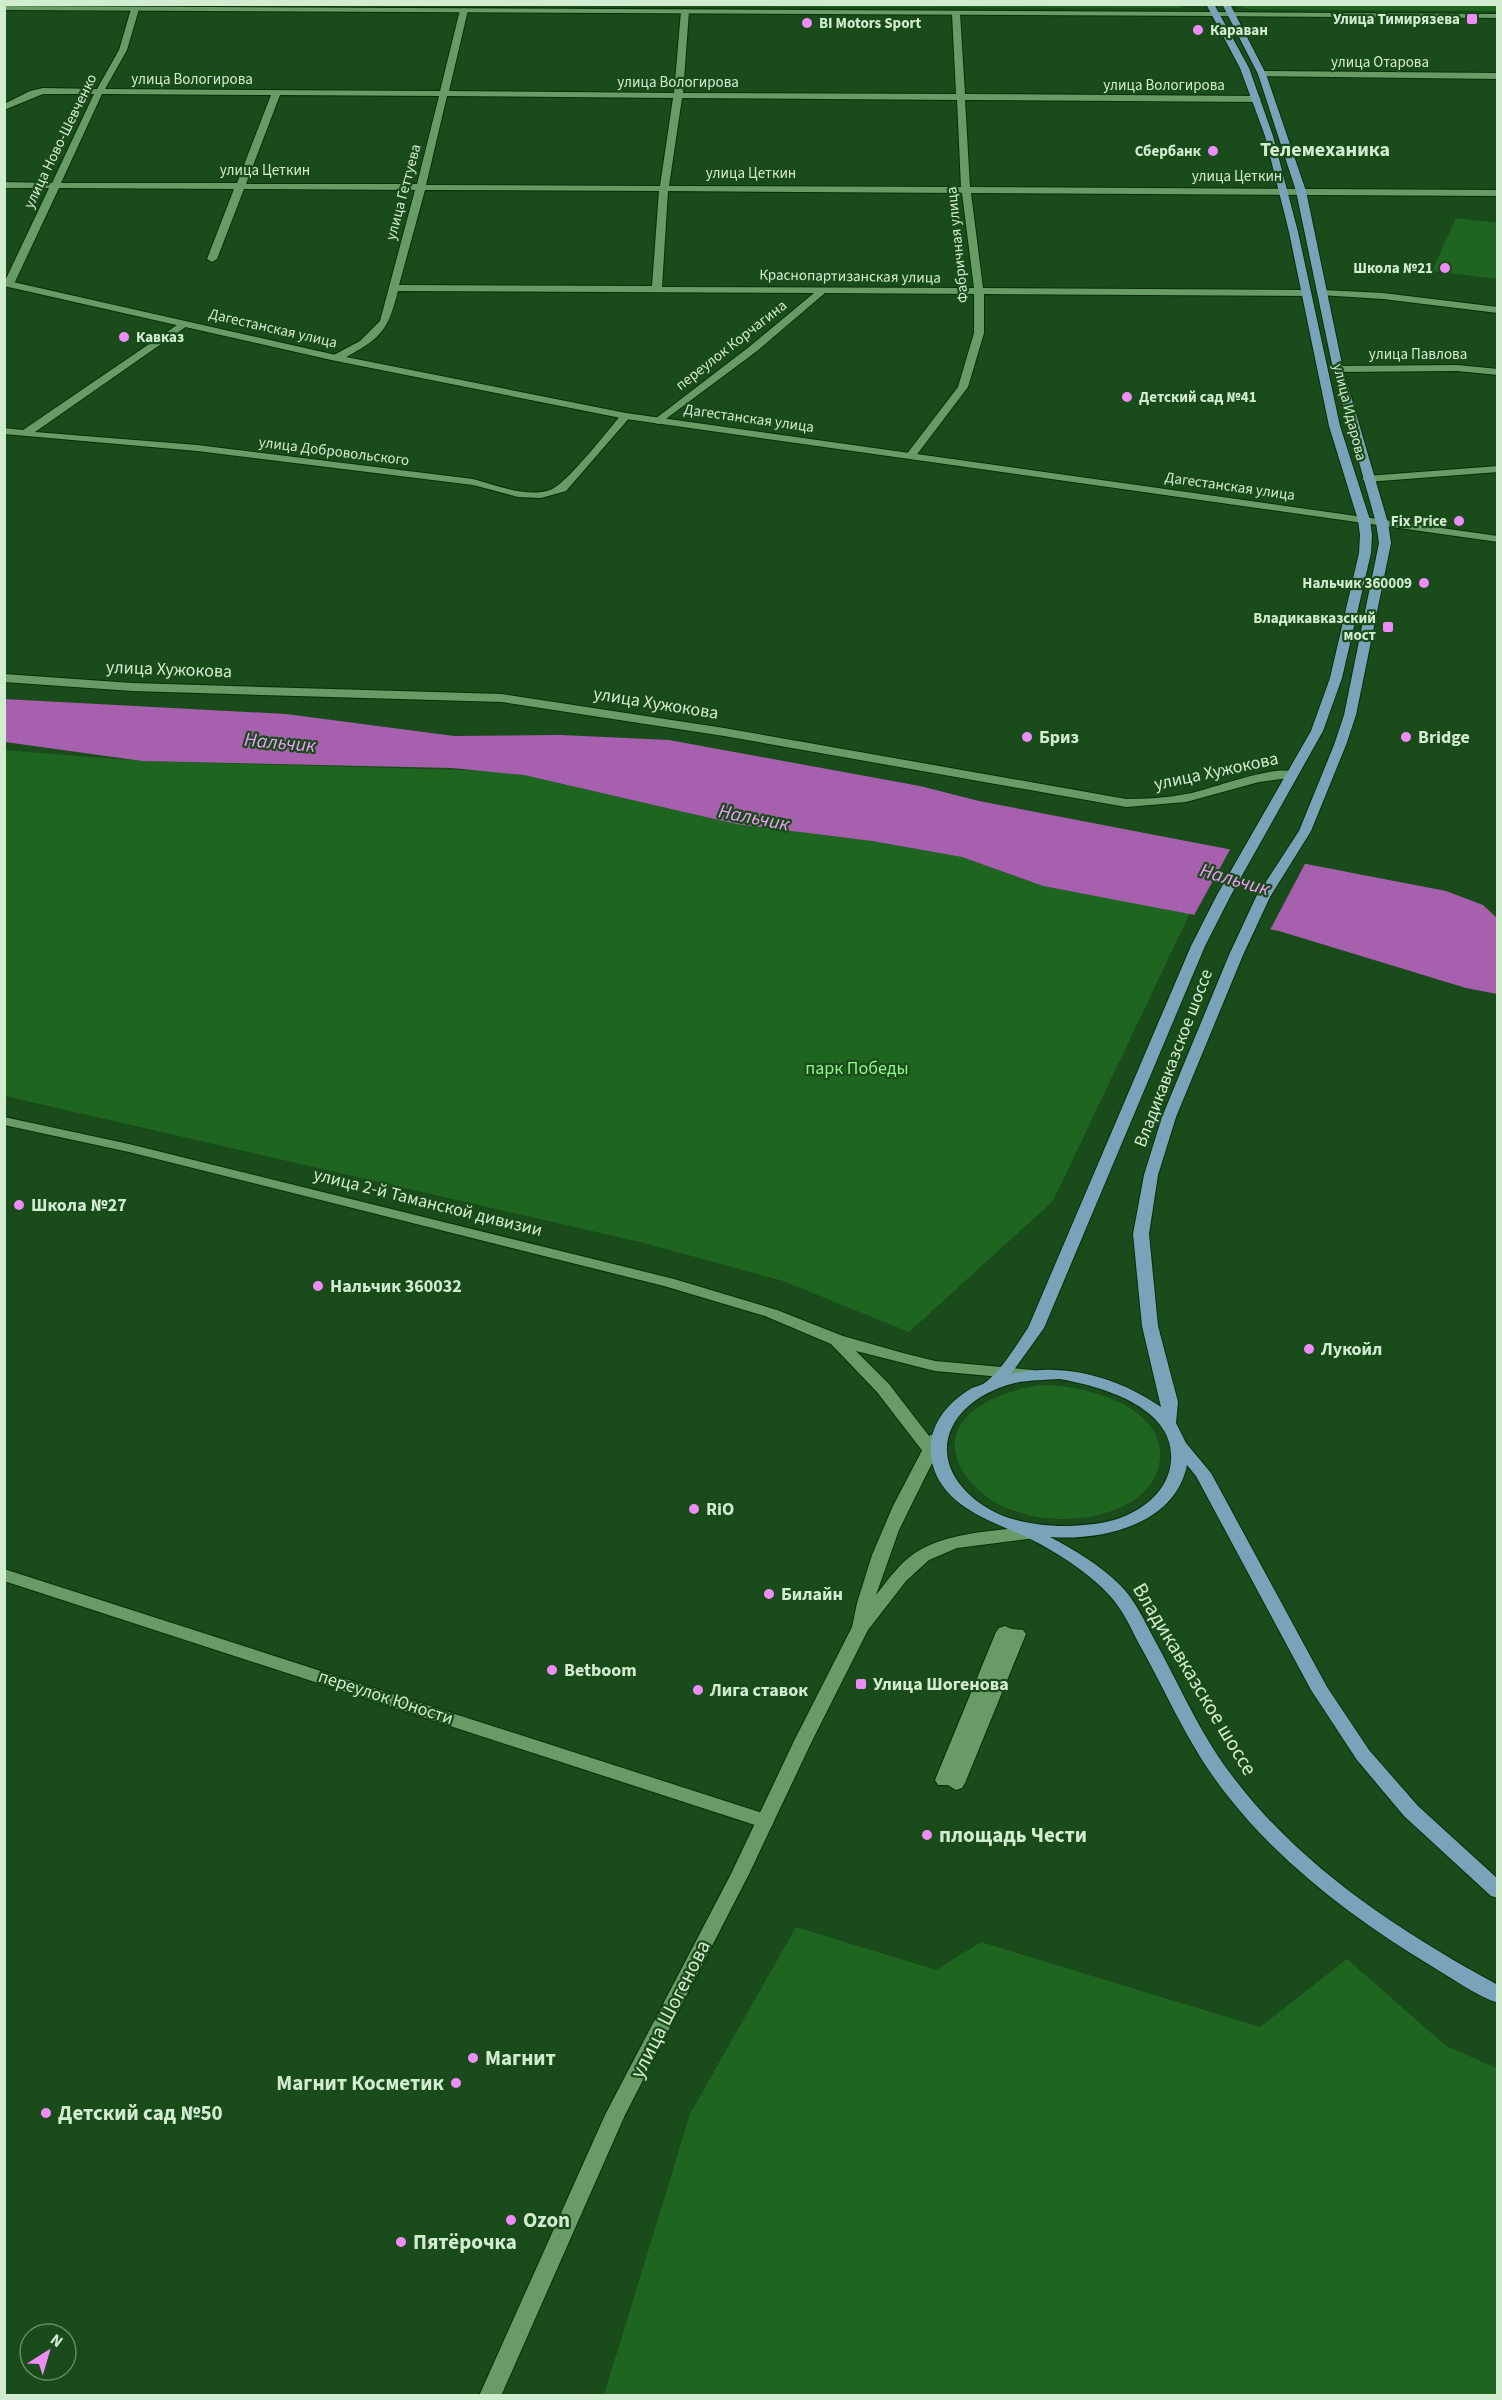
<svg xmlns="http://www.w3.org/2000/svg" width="1502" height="2400" viewBox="0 0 1502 2400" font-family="'Source Sans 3',sans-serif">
  <rect width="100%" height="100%" fill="#1a4b1a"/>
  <path fill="#1e6520" d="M589 4H1178L1181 8 589 6Z
    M1497 4V11L1249 9 1233 5Z
    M1456 218 1497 223V279L1432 271Z
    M5 750 142 761 492 771 524 775 736 824 872 841 962 857 1043 886 1190 913 1053 1201 909 1332 783 1281 644 1243 5 1096Z
    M1043 1385C1085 1385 1171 1407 1159 1465 1155 1487 1136 1501 1117 1509 1070 1529 993 1520 964 1473 929 1418 1001 1389 1043 1385Z
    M796 1927 936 1970 981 1942 1260 2027 1347 1959 1446 2046 1497 2068V2395H604L690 2114Z"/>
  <path fill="#a660ae" d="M4 699 286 714 454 736 561 735 669 740 920 786 979 801 1446 891 1483 905 1497 918V994L1466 988 1279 931 1043 886 962 857 872 841 736 824 524 775 452 768 142 761 5 742Z"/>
  <path fill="#1a4b1a" d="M1232 846 1307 860 1269 932 1193 917Z"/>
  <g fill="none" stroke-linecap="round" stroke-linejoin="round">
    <defs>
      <path id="pedestrian" d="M1005 1626 1012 1629 1023 1630 1026 1634 965 1783 962 1788 956 1790 948 1785H938L935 1780 996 1632 999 1628Z"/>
      <path id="minor" d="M135 7 139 9 127 50 105 89 440 91 460 10 464 8 468 10 449 91 674 93 681 11 685 9 689 11 683 93 956 94 952 13 956 11 960 13 965 94 1257 96 1261 99 1257 102 965 100 970 187 1498 190V196L971 193 983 288 1307 290 1312 293 1307 296 984 294V333L968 387 915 457 911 458 906 455 958 387 974 333V294L825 293 757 351 659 424 655 423V419L749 347 814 293 398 291C390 322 385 336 355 352 348 356 341 361 332 360V356L360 341 380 321 415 190 244 189 217 259 212 262 207 259 234 189 59 188 14 284 6 286 4 283 49 188H4V182L52 183 94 94H43L4 110V104L30 91 43 88 97 89 119 50 131 9ZM102 94 271 95 237 183H61ZM280 95 439 96 417 184H246ZM447 96 673 98 660 186 426 185ZM682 98 957 100 961 187 669 186ZM425 190 659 191 652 286 399 285ZM668 191 962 193 974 288 662 287Z
        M1262 71 1498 73V79L1259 76 1258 74Z
        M1323 290 1383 293 1498 307V313L1383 299 1320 295 1318 293Z
        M183 321 188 324 187 326 35 432 197 445 473 479C496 485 526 498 550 490 566 485 609 429 622 414L631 416 566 491 541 498 518 497 473 485 197 451 4 434V428L23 430Z
        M1457 365 1498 369V375L1457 371 1338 372 1333 369 1338 366Z
        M1498 466V472L1367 482 1362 479 1367 476Z
        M4 674 132 683 502 694 724 728 1126 799C1146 799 1166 798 1186 794 1208 791 1283 760 1298 774L1296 777 1259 782 1186 802 1126 807 724 736 502 702 132 691 4 682Z
        M4 1569 772 1816 774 1821 772 1826 765 1828 758 1826 4 1581Z"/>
      <path id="tertiary" d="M4 6 1217 12 1221 14 1217 16 4 10Z
        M4 280 336 355 626 413 1498 536V542L626 419 336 361 4 286Z
        M936 1434 942 1435 944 1439 899 1530 876 1595C888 1580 901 1561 918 1551 953 1531 997 1531 1036 1526L1042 1528 1044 1532 1042 1536 1036 1538 957 1548 929 1560 906 1581 868 1630 812 1741 749 1874 625 2115 501 2396H479L605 2115 731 1874 794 1741 852 1627 857 1603 872 1555 893 1506 928 1439 930 1435Z"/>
      <path id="secondary" d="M1217 12 1498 14V18L1214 16V12Z
        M4 1117 129 1144 674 1279 777 1310 843 1336 903 1353 935 1361 1033 1370 1041 1375 1033 1380 935 1371 856 1351 889 1384 946 1458 948 1462 946 1466H934L877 1392 831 1344 765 1316 664 1286 129 1152 4 1125Z"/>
      <path id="primary" d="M1206 4H1214L1249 68 1273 136 1298 232 1340 426 1370 520 1372 535 1371 553 1342 678 1323 731 1231 895 1205 946 1044 1328 1011 1374C1064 1362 1117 1377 1161 1407L1142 1326 1133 1234 1144 1175 1162 1117 1229 955 1256 897 1299 831 1334 745 1344 715 1379 543 1376 523 1333 369 1296 191 1258 74 1222 4H1230L1266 74 1306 191 1343 369 1388 523 1391 543 1356 715 1346 745 1311 831 1270 897 1243 955 1176 1117 1158 1175 1149 1234 1158 1326 1178 1402 1176 1423 1186 1443 1211 1473 1327 1687 1369 1750 1418 1806 1498 1879V1898L1491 1896 1404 1816 1357 1760 1311 1690 1196 1476 1187 1465C1175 1525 1102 1541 1050 1537 1075 1550 1100 1565 1120 1585 1135 1600 1144 1620 1154 1639 1179 1684 1199 1732 1230 1773 1298 1865 1398 1931 1498 1985V2003C1475 1995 1453 1979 1433 1967 1342 1912 1251 1842 1196 1750 1175 1715 1158 1677 1138 1642 1130 1626 1122 1609 1110 1596 1086 1569 1041 1542 1008 1529 974 1515 935 1496 931 1455 928 1425 948 1402 972 1388 977 1386 982 1385 986 1382 1002 1370 1017 1344 1028 1328L1191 946 1217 895 1311 731 1330 678 1359 553 1360 535 1358 520 1329 426 1289 232 1265 136 1240 68ZM1060 1379C1104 1387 1182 1409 1170 1468 1165 1491 1146 1507 1125 1516 1107 1524 1086 1525 1067 1526 1039 1526 1008 1522 984 1506 919 1462 946 1400 1015 1383 1029 1380 1045 1380 1060 1379Z"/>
    </defs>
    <use href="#pedestrian" stroke="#082f09" stroke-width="2"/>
    <use href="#minor" stroke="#082f09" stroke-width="2"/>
    <use href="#tertiary" stroke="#082f09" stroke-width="2"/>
    <use href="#secondary" stroke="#082f09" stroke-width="2"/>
    <use href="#primary" stroke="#082f09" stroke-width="2"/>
    <use href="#pedestrian" fill="#689b65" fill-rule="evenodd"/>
    <use href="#minor" fill="#689b65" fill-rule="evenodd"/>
    <use href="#tertiary" fill="#689b65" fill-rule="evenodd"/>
    <use href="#secondary" fill="#689b65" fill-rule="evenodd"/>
    <use href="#primary" fill="#79a3b8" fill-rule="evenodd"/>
  </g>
  <g fill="#ee8cf8" stroke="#1a4b1a" stroke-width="2">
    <rect x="1466" y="13" width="12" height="12" rx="3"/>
    <circle cx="807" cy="23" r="6"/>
    <circle cx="1198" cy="30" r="6"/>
    <circle cx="1213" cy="151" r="6"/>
    <circle cx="1445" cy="268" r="6"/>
    <circle cx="124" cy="337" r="6"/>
    <circle cx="1127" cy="397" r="6"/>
    <circle cx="1459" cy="521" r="6"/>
    <circle cx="1424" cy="583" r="6"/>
    <rect x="1382" y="621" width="12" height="12" rx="3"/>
    <circle cx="1027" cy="737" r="6"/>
    <circle cx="1406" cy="737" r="6"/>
    <circle cx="19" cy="1205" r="6"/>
    <circle cx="318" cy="1286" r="6"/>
    <circle cx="1309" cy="1349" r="6"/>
    <circle cx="694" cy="1509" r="6"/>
    <circle cx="769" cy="1594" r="6"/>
    <circle cx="552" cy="1670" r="6"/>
    <rect x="855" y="1678" width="12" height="12" rx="3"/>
    <circle cx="698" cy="1690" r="6"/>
    <circle cx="927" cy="1835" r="6"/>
    <circle cx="473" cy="2058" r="6"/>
    <circle cx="456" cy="2083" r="6"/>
    <circle cx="46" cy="2113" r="6"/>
    <circle cx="511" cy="2220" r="6"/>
    <circle cx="401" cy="2242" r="6"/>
  </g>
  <g text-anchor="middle" stroke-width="4.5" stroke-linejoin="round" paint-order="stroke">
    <g font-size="15" font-weight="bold" fill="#d2ecd0" stroke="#1a4b1a" text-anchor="end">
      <text x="1460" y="24">Улица Тимирязева</text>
      <text x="819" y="28" text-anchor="start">BI Motors Sport</text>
      <text x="1210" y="35" text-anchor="start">Караван</text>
      <text x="1201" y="156">Сбербанк</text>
      <text x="1433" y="273">Школа №21</text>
      <text x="136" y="342" text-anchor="start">Кавказ</text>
      <text x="1139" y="402" text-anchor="start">Детский сад №41</text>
      <text x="1447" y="526">Fix Price</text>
      <text x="1412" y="588">Нальчик 360009</text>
      <text x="1376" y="623">Владикавказский<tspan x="1376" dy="17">мост</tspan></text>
    </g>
    <g font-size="15" fill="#d2ecd0" stroke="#1a4b1a">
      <text x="1380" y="67">улица Отарова</text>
      <text x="192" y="84">улица Вологирова</text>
      <text x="678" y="87">улица Вологирова</text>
      <text x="1164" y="90">улица Вологирова</text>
      <text transform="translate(60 141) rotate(-64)" y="5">улица Ново-Шевченко</text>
      <text x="265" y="175">улица Цеткин</text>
      <text x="751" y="178">улица Цеткин</text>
      <text x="1237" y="181">улица Цеткин</text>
      <text transform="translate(403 192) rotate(-75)" y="5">улица Геттуева</text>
      <text transform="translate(957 245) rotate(-96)" y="5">Фабричная улица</text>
      <text transform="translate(850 276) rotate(1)" y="5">Краснопартизанская улица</text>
      <text transform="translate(273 328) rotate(13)" y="5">Дагестанская улица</text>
      <text transform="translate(731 345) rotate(-38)" y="5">переулок Корчагина</text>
      <text x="1418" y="359">улица Павлова</text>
      <text transform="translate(1350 412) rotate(76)" y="5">улица Идарова</text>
      <text transform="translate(749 418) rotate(8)" y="5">Дагестанская улица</text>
      <text transform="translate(334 451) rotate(7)" y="5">улица Добровольского</text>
      <text transform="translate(1230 486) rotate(8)" y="5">Дагестанская улица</text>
    </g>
    <g font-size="18" fill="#d2ecd0" stroke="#1a4b1a">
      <text transform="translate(169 669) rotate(2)" y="6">улица Хужокова</text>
      <text transform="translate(656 703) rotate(9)" y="6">улица Хужокова</text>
      <text transform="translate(1216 771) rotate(-12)" y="6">улица Хужокова</text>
      <text transform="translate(1173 1058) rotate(-69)" y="6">Владикавказское шоссе</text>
      <text transform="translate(428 1202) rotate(14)" y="6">улица 2-й Таманской дивизии</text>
      <text transform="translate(386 1697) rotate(18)" y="6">переулок Юности</text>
    </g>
    <g font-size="18" font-weight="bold" fill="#d2ecd0" stroke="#1a4b1a" text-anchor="start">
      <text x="1039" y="743">Бриз</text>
      <text x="1418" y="743">Bridge</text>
      <text x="31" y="1211">Школа №27</text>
      <text x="330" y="1292">Нальчик 360032</text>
      <text x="1321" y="1355">Лукойл</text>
      <text x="706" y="1515">RiO</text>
      <text x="781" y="1600">Билайн</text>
      <text x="564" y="1676">Betboom</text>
      <text x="873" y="1690">Улица Шогенова</text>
      <text x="710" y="1696">Лига ставок</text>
    </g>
    <g font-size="18" fill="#91f68e" stroke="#1a4b1a">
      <text x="857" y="1074">парк Победы</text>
    </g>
    <g font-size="20" font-weight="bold" fill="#d2ecd0" stroke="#1a4b1a">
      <text x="1325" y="156">Телемеханика</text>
    </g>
    <g font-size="20" font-style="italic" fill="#f499fe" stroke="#1a4b1a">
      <text transform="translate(280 742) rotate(5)" y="7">Нальчик</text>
      <text transform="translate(754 817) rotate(11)" y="7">Нальчик</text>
      <text transform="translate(1235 879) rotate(16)" y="7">Нальчик</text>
    </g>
    <g font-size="21" fill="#d2ecd0" stroke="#1a4b1a">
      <text transform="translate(1195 1679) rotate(59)" y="7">Владикавказское шоссе</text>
      <text transform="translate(670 2009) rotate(-63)" y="7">улица Шогенова</text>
    </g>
    <g font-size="21" font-weight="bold" fill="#d2ecd0" stroke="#1a4b1a" text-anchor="start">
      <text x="939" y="1842">площадь Чести</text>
      <text x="485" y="2065">Магнит</text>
      <text x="444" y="2090" text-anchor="end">Магнит Косметик</text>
      <text x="58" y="2120">Детский сад №50</text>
      <text x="523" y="2227">Ozon</text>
      <text x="413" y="2249">Пятёрочка</text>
    </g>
  </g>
  <rect width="1502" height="2400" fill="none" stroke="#d2ecd0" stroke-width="12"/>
  <g transform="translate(48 2352) rotate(37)"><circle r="28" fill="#1a4b1a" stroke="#648b63" stroke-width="1.5"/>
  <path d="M0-4.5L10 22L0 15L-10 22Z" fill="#ee8cf8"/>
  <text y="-9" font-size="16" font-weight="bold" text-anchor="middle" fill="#d2ecd0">N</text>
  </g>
</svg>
